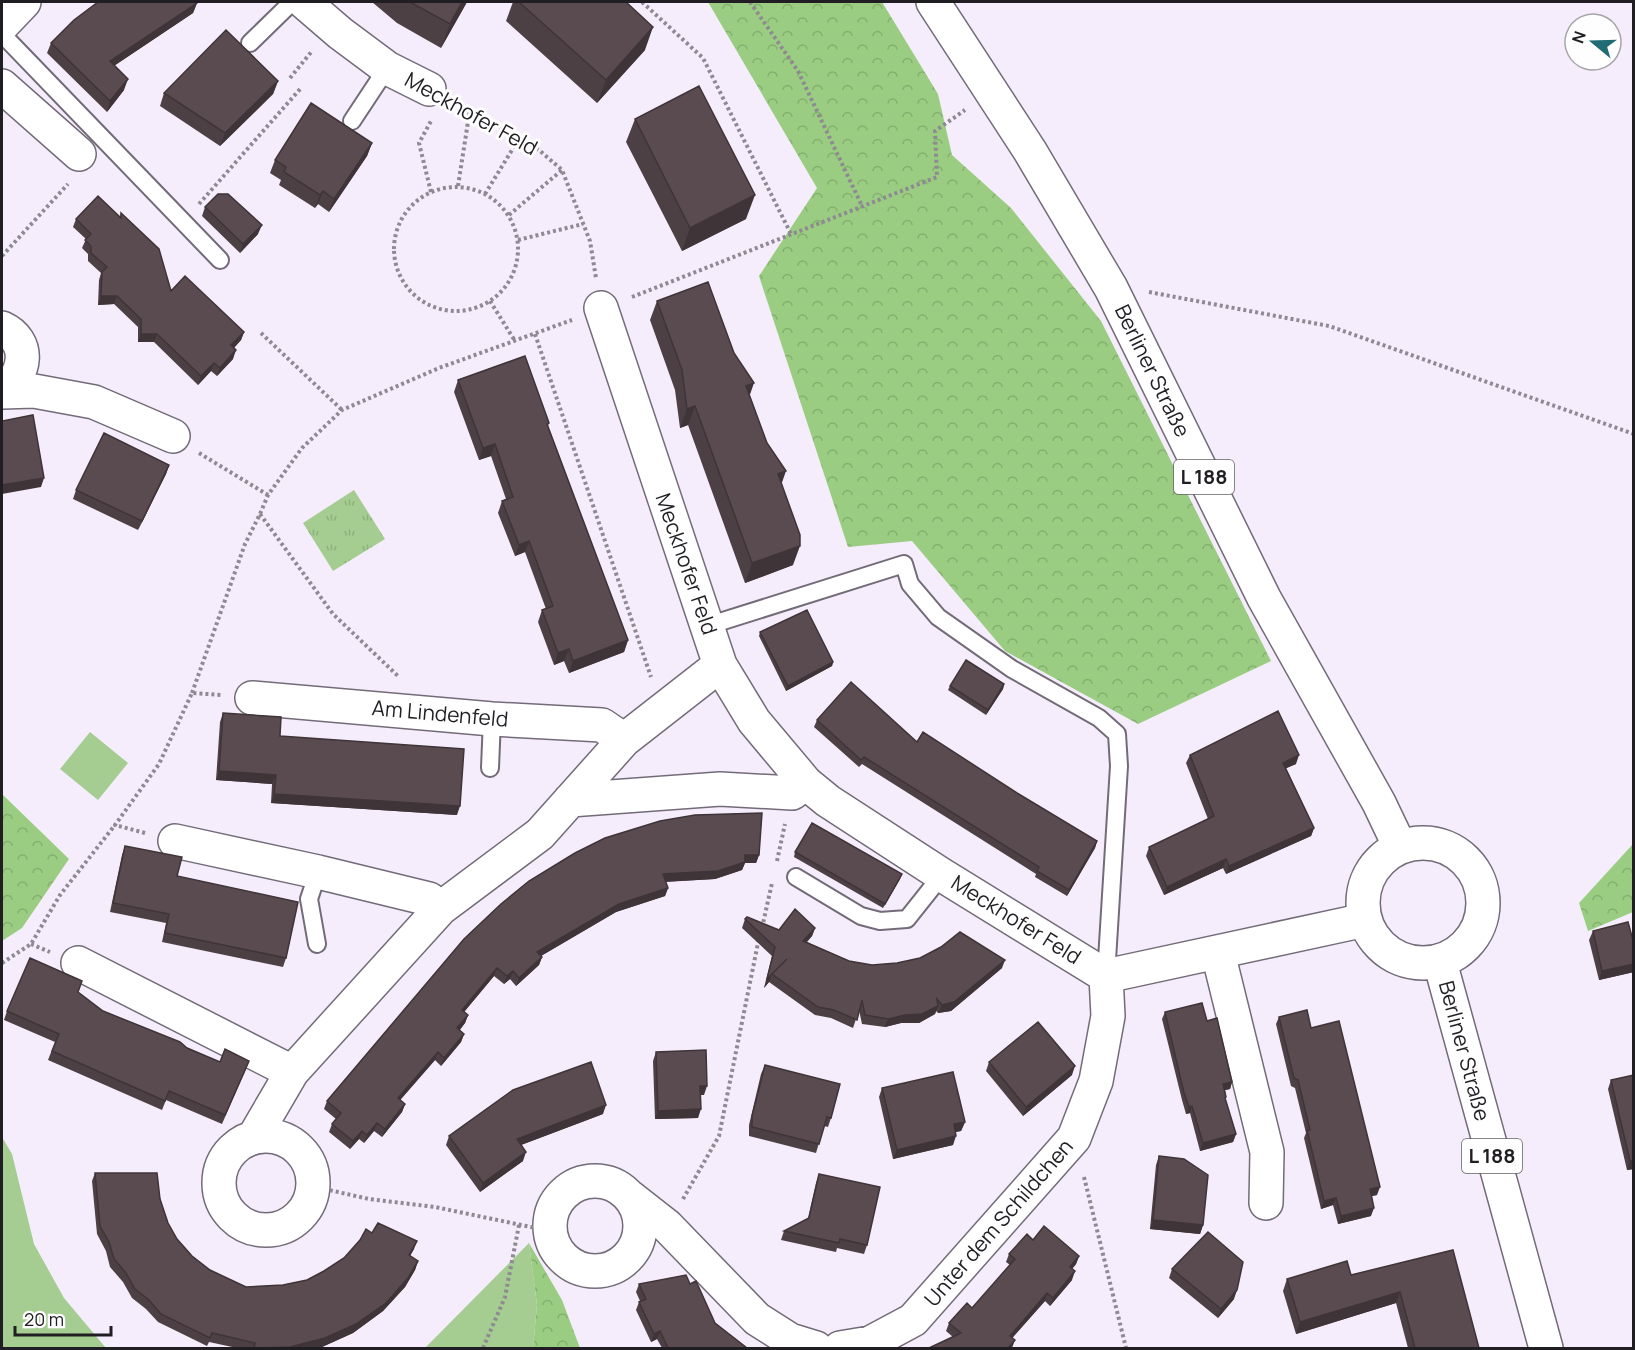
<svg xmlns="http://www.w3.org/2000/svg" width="1635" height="1350" viewBox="0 0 1635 1350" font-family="Manrope,sans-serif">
  <defs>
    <pattern id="forest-crowns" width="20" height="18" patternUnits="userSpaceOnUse" patternTransform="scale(1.5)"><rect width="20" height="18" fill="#9acd81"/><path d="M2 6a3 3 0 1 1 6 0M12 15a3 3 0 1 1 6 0" fill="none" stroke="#84b06f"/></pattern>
    <pattern id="park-tufts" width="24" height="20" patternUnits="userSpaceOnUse" patternTransform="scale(1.5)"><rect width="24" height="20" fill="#a5cd91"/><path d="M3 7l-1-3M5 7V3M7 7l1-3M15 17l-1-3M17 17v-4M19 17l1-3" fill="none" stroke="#8eb07d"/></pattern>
  </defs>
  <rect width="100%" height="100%" fill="#f5edfb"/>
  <path fill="#a5cd91" d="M90 732 128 763 98 800 60 769Z
    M2 1137 12 1154 34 1244 64 1298 106 1348H2Z
    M529 1243 537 1305 533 1348H425Z"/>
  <path fill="url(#forest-crowns)" d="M708 2H882L938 94 952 155 1011 208 1101 321 1271 661 1138 724 1005 651 912 541 848 547 759 276 817 188Z
    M2 794 69 859 22 928 2 941Z
    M1633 844V912L1588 931 1579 903Z
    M529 1243 562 1300 580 1348H533L537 1305Z"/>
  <path fill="url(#park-tufts)" d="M354 490 385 539 333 571 303 523Z"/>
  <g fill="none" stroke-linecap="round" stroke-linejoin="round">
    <defs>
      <path id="service" d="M2 34 220 260
        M250 43 292 2
        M352 121 387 68
        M707 626 904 564 910 584 938 617 1012 669 1099 718 1117 734 1119 766 1106 976
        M490 768 492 719
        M796 877 861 916 880 921 907 919 942 875
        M317 944 309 899 318 872"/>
      <path id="minor" d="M304 2 340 33 387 68 429 89
        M2 25 24 2
        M2 86 79 154
        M601 308 720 665 754 721 806 783 828 801 942 875 1106 976 1365 920
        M2 328C31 341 27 375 2 390
        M2 392 34 391 94 402 173 436
        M252 698 492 719 602 725 624 740
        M570 800 720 789 792 793 806 783
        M175 841 318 872 429 899 441 908
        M1218 953 1267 1152 1266 1203
        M78 963 292 1072
        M219 1183a47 47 0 1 1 94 0a47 47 0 1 1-94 0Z
        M254 1137 292 1072 441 908 540 834 624 740 720 665
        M550 1226a45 45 0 1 1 90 0a45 45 0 1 1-90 0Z
        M630 1197 667 1226 757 1319 790 1340 816 1348
        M840 1348 870 1343 913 1320 1074 1138 1096 1081 1108 1016 1106 976"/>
      <path id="primary" d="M933 2 1030 151 1111 288 1264 598 1379 803 1400 847
        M1363 903a60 60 0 1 1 120 0a60 60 0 1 1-120 0Z
        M1440 962 1546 1348"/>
    </defs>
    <use href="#service" stroke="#736b78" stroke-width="20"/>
    <use href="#minor" stroke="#736b78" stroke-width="36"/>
    <use href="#primary" stroke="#736b78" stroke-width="36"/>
    <path stroke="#8f8993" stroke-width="4" stroke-dasharray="3 3" stroke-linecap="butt" d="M642 2 703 58 791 234
      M750 2 798 71 862 206
      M290 78 312 51
      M458 103 539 150 562 170 590 241 596 278
      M458 186 470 109
      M394 249a62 62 0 1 1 124 0a62 62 0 1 1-124 0Z
      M431 192 419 143 431 121
      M485 194 520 137
      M199 204 301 88
      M509 215 562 170
      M518 240 583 224
      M2 256 68 184
      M1149 292 1329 326 1634 434
      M632 297 937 177 935 131 965 110
      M490 301 515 341
      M261 333 342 410
      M535 334 651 677
      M199 453 268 495
      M260 514 333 614 399 677
      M192 693 245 544 260 514 268 495 302 448 342 410 439 368 572 320
      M145 833 115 825 159 764 192 693 222 695
      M777 861 785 824
      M762 928 772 883
      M31 944 50 952
      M2 963 31 944 60 895 115 825
      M1084 1177 1126 1348
      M312 1192 329 1190 369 1199 435 1207 550 1231
      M683 1199 719 1136 759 938
      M483 1348 505 1297 519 1225"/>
    <use href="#service" stroke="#fff" stroke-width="16"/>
    <use href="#minor" stroke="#fff" stroke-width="33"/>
    <use href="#primary" stroke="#fff" stroke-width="33"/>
  </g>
  <path fill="#4d4045" d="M372 2H467L441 48 397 23Z
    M513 2H626L645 50 597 103 506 21Z
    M197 3 193 13 114 66 124 90 107 112 47 53 51 43Z
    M278 81 273 94 220 146 160 106 164 93Z
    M635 119 746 219 682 251 626 142Z
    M372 143 367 156 329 212 318 204 315 208 279 185 281 180 270 173 275 160Z
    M205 207 258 234 240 253 202 216Z
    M121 213 171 291 244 332 241 340 234 348 233 359 217 376 211 371 198 385 154 342H138V327L114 304 98 305 99 280 101 273 88 261V254L82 248 86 239 73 227 76 219 120 217Z
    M657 301 750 396 782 484 793 565 745 583 688 425 680 428 675 390 650 320Z
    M458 380 549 423 548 426 628 640 624 652 569 673 564 661 554 665 538 622 542 610 546 609 525 552 515 556 498 513 502 501 506 499 491 456 479 460 454 392Z
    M169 465 166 474 138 530 73 499 76 490Z
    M760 632 833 662 832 666 786 691 759 636Z
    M1004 684 1003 689 986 715 948 690 950 686Z
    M223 713 280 736 457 815 271 803 272 784 216 780 220 722Z
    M817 720 917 742 1017 793 1097 841 1095 848 1067 896 1035 877 1036 874 862 764 859 767 814 727Z
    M1190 755 1296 764 1286 768 1314 828 1311 836 1226 874 1223 868 1164 895 1146 856 1149 847 1208 819 1186 763Z
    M762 813 759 855 756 863H745L742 870 715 879 665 882 668 888 665 896 616 912 541 956 542 957 539 965 516 986 510 979 504 984 494 976 464 1012 468 1015 465 1023 460 1030 464 1034 461 1042 441 1066 435 1060 400 1100 405 1104 402 1112 382 1137 374 1131 364 1143 359 1139 350 1149 329 1132 332 1124 336 1119 324 1109 327 1101 464 939 501 904 529 881 575 853 605 838 660 821 695 815Z
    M125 846 177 876 286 958 283 967 162 942 166 923 110 912 122 855Z
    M795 852 900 879 883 908 794 857Z
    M745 919 779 930 815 928 812 936 807 942 849 961 872 965 1002 968 951 1011 938 1013 936 1011 935 1014 919 1023H901L885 1027 862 1024 859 1010 853 1028 831 1018 815 1015 769 982 764 988 772 956 742 928Z
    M1593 931 1634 944V972L1599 980 1589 940Z
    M78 993 103 1011 220 1062 246 1069 222 1124 166 1100 162 1110 48 1060 55 1042 4 1020 7 1011Z
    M1165 1012 1207 1021 1232 1082 1230 1089 1225 1090 1226 1097 1225 1100 1236 1134 1233 1142 1200 1151 1190 1113 1186 1114 1182 1100 1162 1019Z
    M1279 1017 1311 1028 1377 1195 1371 1196V1216L1338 1224 1333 1205 1321 1209 1304 1138 1306 1133 1295 1088 1291 1086 1276 1024Z
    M656 1052 704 1095H701L698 1118 655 1119 653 1061Z
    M989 1062 1072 1075 1023 1116 986 1071Z
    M765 1065 831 1118 828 1127 824 1126 816 1153 749 1136V1125L761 1074Z
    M1634 1075V1169L1627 1170 1608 1089 1611 1080Z
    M882 1088 965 1122 961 1131 955 1132 953 1145 893 1159 879 1097Z
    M603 1114 521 1145 523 1161 480 1192 446 1145 449 1136Z
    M1159 1156 1203 1225 1200 1234 1150 1229 1156 1165Z
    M95 1173 160 1199 168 1223 177 1239 192 1256 210 1270 246 1287 283 1285 307 1280 324 1271 344 1258 372 1233 414 1249 410 1256 418 1261 415 1270 405 1287 383 1311 353 1333 322 1347 317 1348H237L209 1342 207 1346 158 1322 146 1309 132 1298 123 1282 110 1267 106 1251 97 1234 92 1181Z
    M819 1174 867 1245 864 1254 837 1248 836 1252 781 1240 784 1231 808 1218 816 1183Z
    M1033 1240 1079 1256 1076 1264 1072 1269V1280L1050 1306 1045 1301 1012 1338V1348L953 1337 946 1331 949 1323 972 1308 1010 1265 1006 1262 1009 1254Z
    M1453 1250 1479 1348H1408L1396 1303 1296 1334 1283 1291 1287 1279 1351 1275Z
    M1172 1269 1234 1299 1218 1318 1169 1278Z
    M639 1284H690L715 1323 747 1348H662L657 1339 651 1342 636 1310 639 1302 640 1301 636 1292Z"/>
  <path fill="#3f3438" d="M462 2H467L441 48 450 24Z
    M197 3 193 13 106 71 110 61Z
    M653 27 645 50 597 103 606 80Z
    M128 79 124 90 107 112 110 101Z
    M278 81 273 94 220 146 225 133Z
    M372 143 367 156 329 212 334 199Z
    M323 191 318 204 315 208 320 195Z
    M755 195 746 219 682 251 690 228Z
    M262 225 258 234 240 253 243 244Z
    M101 296H117L114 304 98 305Z
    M244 332 241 340 228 354 231 345Z
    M141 334H157L154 342H138Z
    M236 350 233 359 217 376 220 368Z
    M214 363 211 371 198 385 201 376Z
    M754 383 747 403 746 386Z
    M695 406 688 425 680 428 687 409Z
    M495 444 491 456 479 460 483 448Z
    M169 465 166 474 138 530 142 521Z
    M786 471 779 491 778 474Z
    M44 478 41 487 2 494V485Z
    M529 541 525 552 515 556 519 545Z
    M800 546 793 565 745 583 752 563Z
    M628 640 624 652 569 673 573 661Z
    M569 649 564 661 554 665 558 653Z
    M833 662 832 666 786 691 788 686Z
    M1004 684 1003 689 986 715 988 710Z
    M1299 755 1296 764 1280 771 1283 763Z
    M219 771 276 775 272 784 216 780Z
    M274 794 460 806 457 815 271 803Z
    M1314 828 1311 836 1226 874 1229 866Z
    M1097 841 1095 848 1067 896 1069 890Z
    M745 855H759L756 863H745L742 870 715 879 660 882 663 874Z
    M1226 859 1223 868 1164 895 1167 887Z
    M902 874 900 879 883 908 885 904Z
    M668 888 665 896 616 912 534 960 537 952 619 904Z
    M815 928 812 936 800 949 803 941Z
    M542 957 539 965 516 986 519 978Z
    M787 959 772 974 769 982 764 988 767 979Z
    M1005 960 1002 968 951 1011 938 1013 942 1005Z
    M1634 964V972L1599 980 1602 971Z
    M497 968 494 976 459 1018 462 1010Z
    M513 971 510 979 504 984 507 976Z
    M938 1006 935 1014 919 1023H901L885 1027 888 1019Z
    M468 1015 465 1023 454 1036 457 1028Z
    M464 1034 461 1042 441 1066 444 1058Z
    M438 1052 435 1060 395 1106 398 1098Z
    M1075 1066 1072 1075 1023 1116 1026 1107Z
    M1232 1082 1230 1089 1220 1091 1223 1084Z
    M700 1086H707L704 1095H697Z
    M405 1104 402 1112 382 1137 385 1129Z
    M606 1105 603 1114 513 1148 517 1139Z
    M1192 1106 1190 1113 1186 1114 1189 1107Z
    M701 1109 698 1118 655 1119 658 1111Z
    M965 1122 961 1131 950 1133 954 1124Z
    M377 1123 374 1131 364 1143 367 1135Z
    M362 1131 359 1139 350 1149 353 1141Z
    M1236 1134 1233 1142 1200 1151 1203 1143Z
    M956 1136 953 1145 893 1159 897 1150Z
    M526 1152 523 1161 480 1192 483 1183Z
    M1630 1161H1634V1169L1627 1170Z
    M1380 1187 1377 1195 1367 1197 1370 1189Z
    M1336 1198 1333 1205 1321 1209 1324 1201Z
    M1374 1208 1371 1216 1338 1224 1341 1216Z
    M1153 1220 1203 1225 1200 1234 1150 1229Z
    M417 1241 414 1249 405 1264 409 1255Z
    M1079 1256 1076 1264 1067 1275 1070 1267Z
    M418 1261 415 1270 405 1287 383 1311 353 1333 322 1347 317 1348H254Z
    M1075 1271 1072 1280 1050 1306 1053 1298Z
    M1237 1290 1234 1299 1218 1318 1221 1309Z
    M1400 1292 1396 1303 1296 1334 1300 1322Z
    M1047 1293 1045 1301 1007 1344 1010 1336Z
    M660 1331 657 1339 651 1342 654 1334Z
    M1015 1340 1012 1348H1008Z"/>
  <path fill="#5a4b50" stroke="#3f3438" stroke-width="1.5" d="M98 2H196L197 3 110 61 128 79 110 101 51 43 74 20Z
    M410 2H462L450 24Z
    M519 2H626L653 27 606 80Z
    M226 30 278 81 225 133 164 93Z
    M699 86 755 195 690 228 635 119Z
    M311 103 372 143 334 199 323 191 320 195 284 172 286 167 275 160Z
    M218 194H228L262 225 243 244 205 207Z
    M98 196 121 218V213L159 249 171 291 185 276 244 332 231 345 236 350 220 368 214 363 201 376 157 334H141V319L117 296H101L102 272 107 267 91 253V246L85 240 91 234 76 219Z
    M708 282 734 353 754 383 746 386 767 443 786 471 778 474 800 535V546L752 563 695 406 687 409 682 370 657 301Z
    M525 356 549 423 547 424 628 640 573 661 569 649 558 653 542 610 553 606 529 541 519 545 502 501 513 497 495 444 483 448 458 380Z
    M33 415 44 478 2 485V421Z
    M104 433 169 465 142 521 76 490Z
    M807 610 833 662 788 686 760 632Z
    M966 660 1004 684 988 710 950 686Z
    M851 682 917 742 923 732 1017 793 1097 841 1069 890 1037 871 1039 867 864 757 861 760 817 720Z
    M1278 711 1299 755 1283 763 1314 828 1229 866 1226 859 1167 887 1149 847 1214 816 1190 755Z
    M223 713 281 717 280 736 464 749 460 806 274 794 276 775 219 771Z
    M762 813 759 855H745V862L718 871 663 874 668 888 619 904 537 952 542 957 519 978 513 971 507 976 497 968 462 1010 468 1015 457 1028 464 1034 444 1058 438 1052 398 1098 405 1104 385 1129 377 1123 367 1135 362 1131 353 1141 332 1124 341 1113 327 1101 464 939 501 904 529 881 575 853 605 838 660 821 695 815Z
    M812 823 902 874 885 904 795 852Z
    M125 846 182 857 177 876 298 902 286 958 165 933 169 914 113 903Z
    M795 909 815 928 803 941 849 961 872 965 897 963 920 958 941 947 960 932 1005 960 954 1002 942 1005 937 999 938 1006 922 1014 905 1015 888 1019 865 1015 862 1000 857 1020 834 1010 818 1007 772 974 787 959 767 979 775 947 745 919 747 917 779 930Z
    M1628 922 1634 944V964L1602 971 1593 931Z
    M30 958 82 981 78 992 103 1011 180 1042 187 1048 220 1062 225 1049 249 1061 225 1115 169 1091 165 1101 52 1051 59 1034 7 1011Z
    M1202 1003 1207 1021 1217 1018 1232 1082 1223 1084 1226 1097 1225 1098 1236 1134 1203 1143 1192 1106 1189 1107 1184 1093 1165 1012Z
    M1307 1010 1311 1028 1339 1021 1380 1187 1370 1189 1374 1208 1341 1216 1336 1198 1324 1201 1307 1130H1310L1298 1080 1294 1078 1279 1017Z
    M1038 1022 1075 1066 1026 1107 989 1062Z
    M706 1050 707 1086H700L701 1109 658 1111 656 1052Z
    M591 1062 606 1105 517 1139 526 1152 483 1183 449 1136 513 1090Z
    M765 1065 840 1084 831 1118 827 1117 819 1144 752 1127V1116Z
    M953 1072 965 1122 954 1124 956 1136 897 1150 882 1088Z
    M1634 1075V1161H1630L1611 1080Z
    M1159 1156 1184 1159 1208 1175 1203 1225 1153 1220Z
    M95 1173H157L160 1199 168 1223 177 1239 192 1256 210 1270 246 1287 283 1285 307 1280 324 1271 344 1258 360 1240 366 1229 372 1233 378 1223 417 1241 409 1255 418 1261 408 1278 386 1303 356 1324 325 1338 290 1347 254 1348 255 1343 212 1333 210 1338 161 1314 149 1300 135 1289 126 1273 114 1259 109 1242 100 1226Z
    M819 1174 880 1187 867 1245 840 1239 839 1243 784 1231 809 1218Z
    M1044 1226 1079 1256 1070 1267 1075 1271 1053 1298 1047 1293 1010 1336 1015 1340 1008 1348H929L961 1333 949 1323 967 1303 972 1308 1015 1259 1009 1254 1027 1234 1033 1240Z
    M1208 1232 1243 1262 1237 1290 1221 1309 1172 1269Z
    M1453 1250 1479 1348H1415L1400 1292 1300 1322 1287 1279 1347 1261 1351 1275Z
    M686 1275 690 1284 696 1281 715 1323 747 1348H668L660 1331 654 1334 639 1302 646 1299 639 1284Z"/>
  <g text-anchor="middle" stroke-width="6" stroke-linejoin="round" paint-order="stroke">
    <g fill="#fefefe" stroke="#636165" stroke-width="1.5">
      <rect x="1174" y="460" width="60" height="34" rx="4.5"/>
      <rect x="1462" y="1139" width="60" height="34" rx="4.5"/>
    </g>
    <g font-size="20" font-weight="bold" fill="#211e23">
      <text x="1204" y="484">L 188</text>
      <text x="1492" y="1163">L 188</text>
    </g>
    <g font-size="21" fill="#211e23" stroke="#fefefe">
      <text transform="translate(471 114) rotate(29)" y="7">Meckhofer Feld</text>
      <text transform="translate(1152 371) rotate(64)" y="7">Berliner Straße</text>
      <text transform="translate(686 564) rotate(71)" y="7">Meckhofer Feld</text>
      <text transform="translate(440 714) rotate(5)" y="7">Am Lindenfeld</text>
      <text transform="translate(1016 920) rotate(32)" y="7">Meckhofer Feld</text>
      <text transform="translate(1464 1051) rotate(75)" y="7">Berliner Straße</text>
      <text transform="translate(999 1223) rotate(-49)" y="7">Unter dem Schildchen</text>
    </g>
  </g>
  <rect width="1635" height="1350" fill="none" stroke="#211e23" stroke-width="6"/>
  <g transform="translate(1593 42) rotate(289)"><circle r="28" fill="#fefefe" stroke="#a6a4a6" stroke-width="1.5"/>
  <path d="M0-4.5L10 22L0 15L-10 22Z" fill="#216b75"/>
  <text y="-9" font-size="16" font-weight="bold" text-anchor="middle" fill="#211e23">N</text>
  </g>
  <path d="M15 1326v9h96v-9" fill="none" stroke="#211e23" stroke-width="3"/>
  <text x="24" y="1326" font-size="18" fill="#211e23" stroke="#fefefe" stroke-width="4.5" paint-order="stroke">20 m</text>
</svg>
